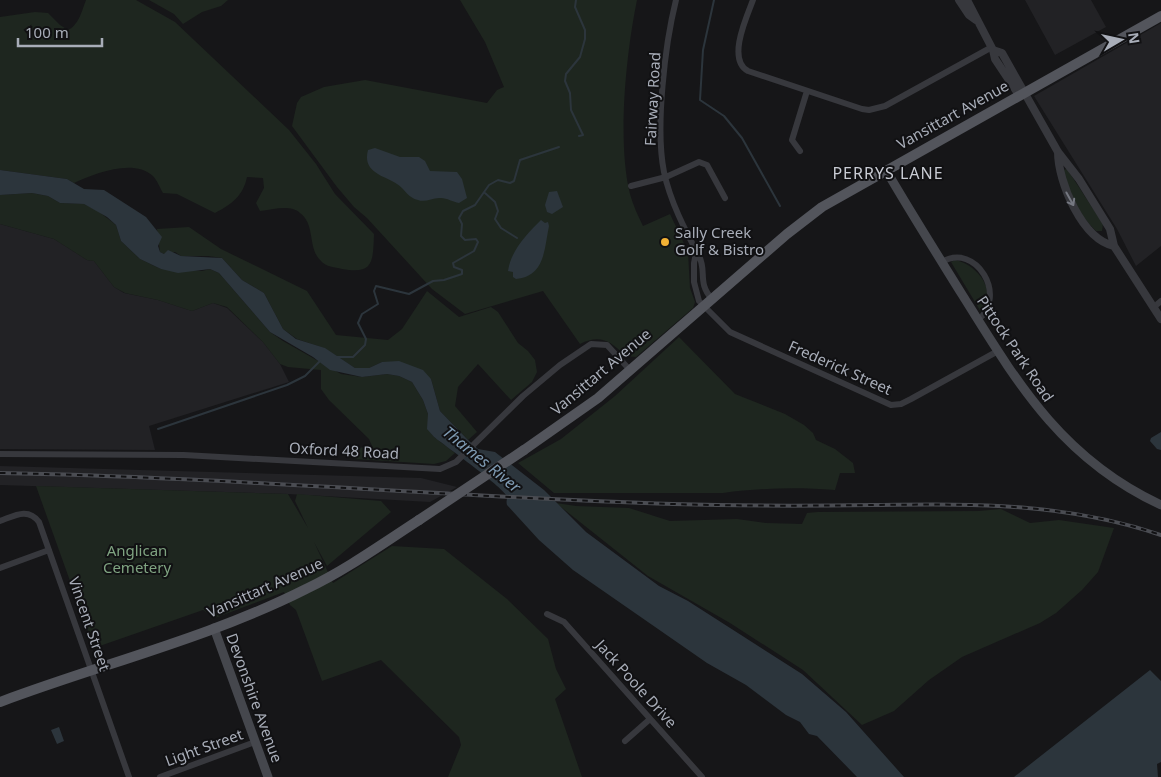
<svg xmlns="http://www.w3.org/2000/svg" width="1161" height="777" viewBox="0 0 1161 777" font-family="'Noto Sans',sans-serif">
  <rect width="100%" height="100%" fill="#161618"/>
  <path fill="#222225" d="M1025 0H1091L1106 27 1055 55Z
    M1161 23V246L1136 266 1117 229 1034 96Z
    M0 224 54 239 87 260 94 261 114 287 124 293 158 300 192 311 213 303 227 308 263 342 280 364 289 382 149 426 155 450 0 449Z
    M0 466 421 478 457 487 430 502 288 494 0 485Z"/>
  <path fill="#1e261f" d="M86 0H136L175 22 289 130 316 164 335 194 374 234C373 261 374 275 342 269 335 267 326 267 321 261 307 248 316 225 300 213 290 204 272 210 260 211L256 203 264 188 263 178 247 177C243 196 232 204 215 213L177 194 163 193C160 188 157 180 153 176 133 158 94 174 74 183L67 179 0 170V17L35 12 48 13 60 25 68 30C79 25 82 10 86 0Z
    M149 0H228L221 6 202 12 183 24 174 14Z
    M460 0H637C626 54 617 141 630 194 633 205 638 216 643 226L670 214 688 252 690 288 695 302 693 308 636 357 625 356C611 341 600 334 580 344L543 291 465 314 432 289 367 218 354 207 337 187 292 126 297 103 301 97 324 87 365 80 487 103 497 90 504 87 485 42Z
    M1067 169 1103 224 1102 231H1096C1079 215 1069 193 1063 170Z
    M32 193 48 196 60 203 84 204 98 211 116 225 121 241 140 259 161 269 202 271 210 269 219 273 270 332 283 341 341 374 362 377 387 374 399 376 412 382 423 400 428 414V429L434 437 455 453 446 461 434 464 354 459 358 448 372 446 369 439 329 400 321 389V370L288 367 280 364 263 342 227 307 213 303 192 311 158 300 125 293 114 287 94 261 87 260 54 239 0 224V195Z
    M189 227 221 249 307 291 336 335 388 340 402 329 427 291 459 317 491 307 498 312 518 343 528 351 535 360 537 372 532 382 511 400 478 364 458 387 455 406 477 432 468 440 440 411 431 379 382 362 369 368H355L324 348 297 339 283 329 264 293 242 280 222 258 208 256H181L175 252 164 254 160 252 157 229Z
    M955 260C977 264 999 292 981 312L951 262Z
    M679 337 735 394 785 414 804 425 813 433 816 440 835 449 853 463 855 473H840L835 490C797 487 760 488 723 493H554L518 463 561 439 615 396Z
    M36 486 288 494 308 528 295 501 297 494 381 501 391 512 327 566 314 542 333 583 392 546 444 549 507 599 548 639 556 669 566 689 555 699 582 777H448L461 745 459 737 381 660 322 681 296 610 290 605 284 592 215 618 203 610 94 648Z
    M556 503 576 506 629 508 670 521 737 519 766 523 802 524 807 513 818 512 979 511 1001 509 1030 523 1059 520 1114 528 1098 572 1082 590 1056 613 1040 623 962 657 929 680 894 711 862 725 803 670 730 623 648 576Z"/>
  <path fill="#2c353c" d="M375 148 400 157H419L425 161 430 171 457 172 462 179 467 198 459 203C453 202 447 198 441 198 433 197 426 203 418 200 408 198 405 189 397 184 384 175 362 173 368 150Z
    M0 170 67 179 84 189 104 190 146 217 162 237 158 246 160 252 164 254 168 250 181 256 222 258 242 280 264 293 283 329 296 339 325 348 355 368H369L382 362 399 361 423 370 431 379 440 411 468 440 478 449 495 452 544 490 586 532 659 586 688 601 802 674 846 712 904 777H857L817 736 809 734 800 722 786 715 746 685 707 663 573 570 539 540 507 505C506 502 507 500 507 497 506 489 444 445 434 437L427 429 428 414 423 400 412 382 399 376 387 374 362 377 330 370 313 357 270 332 219 273 210 269 178 273 161 269 140 259 121 241 116 225 107 217 84 204 60 203 48 196 32 193 0 195Z
    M557 191 563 207 552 214 547 212 545 205 549 192Z
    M541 220 545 223 548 222 549 226C544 250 545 276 516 279L513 277V272L508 271C511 250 527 234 541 220Z
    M1161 432V450L1157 449 1150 441 1151 438Z
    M1150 670 1161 681V762L1157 764 1158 777H1014Z
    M59 727 64 741 57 744 51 730Z"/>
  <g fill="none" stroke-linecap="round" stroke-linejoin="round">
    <path stroke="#2c353c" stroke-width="2" d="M576 0 575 7 585 30V39L580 57 566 74 565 81 570 93 571 110 583 135 579 136
      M714 0 703 50 700 100 724 116 742 138 780 206
      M485 193 495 202 498 211 495 219 501 228 517 238
      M336 357H353L365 345 366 339 358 323 362 314 378 304 374 291 376 286 409 294 433 281 444 280 462 274V270L454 267 453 263 474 251 478 242 476 239 465 240 461 236 462 224 459 218 463 211 475 205 489 185 498 180 510 183 514 181 520 160 559 147
      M158 429 287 385 305 376 321 360"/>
    <path stroke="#37383d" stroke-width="6" d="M676 0C665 44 655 128 664 172 670 201 685 230 699 256 707 271 697 283 712 299
      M753 0C746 18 727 60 748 71L862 109 869 110 885 106 992 47
      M800 151 792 140 807 91
      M631 186 666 177 699 162 707 165 725 198
      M696 253 694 263V282L699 301 730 332 891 405 901 404 911 399 998 351
      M942 262C976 242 1008 296 978 320
      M1154 307 1161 301
      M0 454 184 455 440 469 456 462 523 396 560 365 591 344 607 345 629 369
      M0 521C14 516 28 507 39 522L129 777
      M0 568 49 550
      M547 614 564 622 702 777
      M625 741 650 719
      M160 777 255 742"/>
    <path stroke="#37383d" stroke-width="8" d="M959 0 969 15 976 20
      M967 0 993 50 995 59 1019 95
      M993 50 1002 53 1058 152 1079 179 1110 229 1114 246 1161 319
      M1058 152C1058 182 1082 239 1114 246"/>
    <path stroke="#45474d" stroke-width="9" d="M886 170C911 213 937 254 963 296 1018 384 1062 459 1161 505
      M214 628 268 777"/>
    <path stroke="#53555c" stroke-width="10" d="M524 450 598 398 787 234 822 207 1161 16
      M0 702C101 664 209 638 306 589 346 570 382 544 419 520"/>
    <defs>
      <path id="rail" d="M0 473C224 477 448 497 673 504 739 506 805 506 872 505 975 504 1062 502 1161 535"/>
    </defs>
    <use href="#rail" stroke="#4a4c52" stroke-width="4"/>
    <use href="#rail" stroke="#111113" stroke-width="2" stroke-dasharray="5.5" stroke-linecap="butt"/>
    <path stroke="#53555c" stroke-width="10" d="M419 520 524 450"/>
  </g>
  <defs><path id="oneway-shaft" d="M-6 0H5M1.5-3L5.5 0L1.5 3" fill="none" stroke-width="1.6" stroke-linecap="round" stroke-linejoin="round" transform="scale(1.25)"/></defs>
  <use stroke="#757881" href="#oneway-shaft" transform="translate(1070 199) rotate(61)"/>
  <circle fill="#f2b134" stroke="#111113" stroke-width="2" cx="665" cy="242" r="5"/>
  <g text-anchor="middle" stroke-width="4" stroke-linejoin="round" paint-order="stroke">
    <g font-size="15" fill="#a8adb8" stroke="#111113">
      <text transform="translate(653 99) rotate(-87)" y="5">Fairway Road</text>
      <text transform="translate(953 115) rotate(-29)" y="5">Vansittart Avenue</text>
      <text transform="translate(1015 349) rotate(56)" y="5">Pittock Park Road</text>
      <text transform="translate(840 368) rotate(24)" y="5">Frederick Street</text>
      <text transform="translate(601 372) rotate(-40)" y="5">Vansittart Avenue</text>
      <text transform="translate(344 451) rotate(3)" y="5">Oxford 48 Road</text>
      <text transform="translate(265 588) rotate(-24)" y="5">Vansittart Avenue</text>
      <text transform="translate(89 624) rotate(71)" y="5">Vincent Street</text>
      <text transform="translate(636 684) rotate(48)" y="5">Jack Poole Drive</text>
      <text transform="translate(254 698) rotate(70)" y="5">Devonshire Avenue</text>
      <text transform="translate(204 748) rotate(-20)" y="5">Light Street</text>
    </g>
    <g font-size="15" fill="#a8adb8" stroke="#111113" text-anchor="start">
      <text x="675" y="238">Sally Creek<tspan x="675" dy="17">Golf &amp; Bistro</tspan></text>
    </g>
    <g font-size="15" fill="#7fa381" stroke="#111113">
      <text x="137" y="556">Anglican<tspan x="137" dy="17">Cemetery</tspan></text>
    </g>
    <g font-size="16" letter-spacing="1" fill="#c9ccd4" stroke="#111113">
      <text x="888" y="179">PERRYS LANE</text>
    </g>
    <g font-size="16" font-style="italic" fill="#7f9bb3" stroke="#111113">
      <text transform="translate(482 459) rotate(39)" y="6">Thames River</text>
    </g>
  </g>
  <g transform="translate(1121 40) rotate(81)" stroke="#111113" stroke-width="4" paint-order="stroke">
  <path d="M0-4L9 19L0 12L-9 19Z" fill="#a8adb8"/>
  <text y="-8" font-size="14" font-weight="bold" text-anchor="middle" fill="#a8adb8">N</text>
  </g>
  <path d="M18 38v8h84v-8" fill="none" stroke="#a8adb8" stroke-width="2.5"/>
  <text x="25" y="38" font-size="15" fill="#a8adb8" stroke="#111113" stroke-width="4" paint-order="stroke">100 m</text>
</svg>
